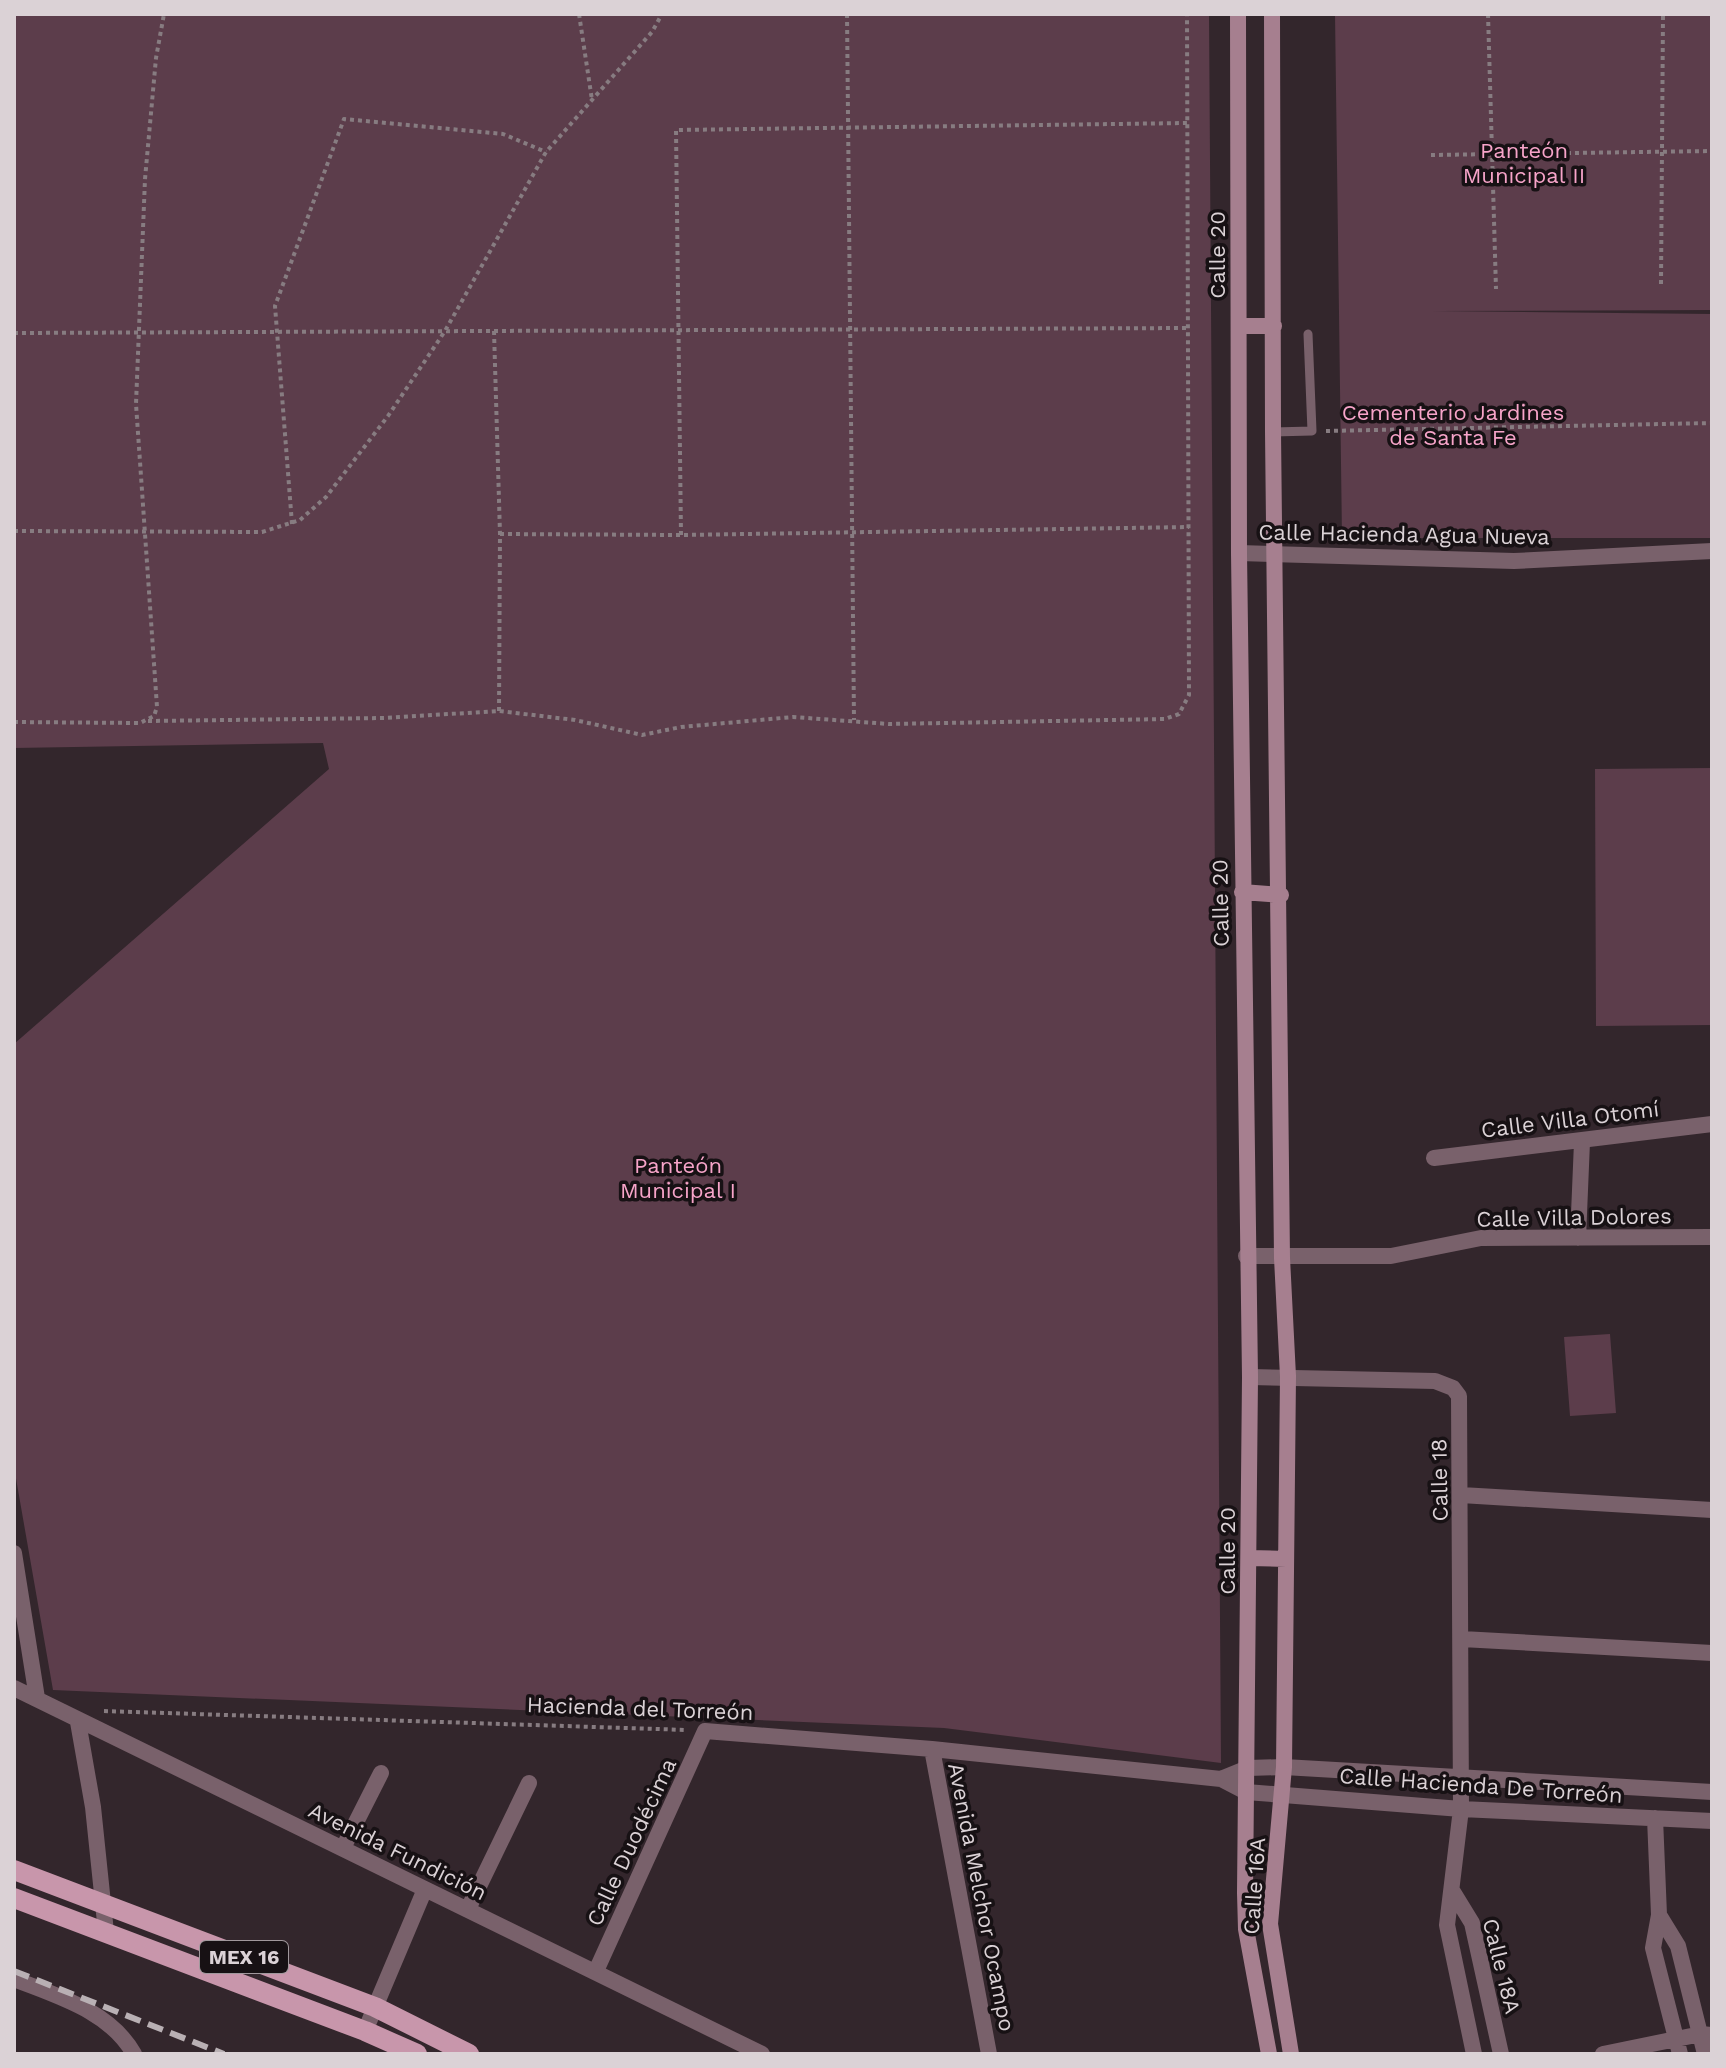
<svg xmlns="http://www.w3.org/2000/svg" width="1726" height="2068" viewBox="0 0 1726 2068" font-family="'Work Sans',sans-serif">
  <rect width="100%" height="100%" fill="#33262c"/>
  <path fill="#5c3d4b" d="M14 14H1209L1221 1763 944 1728 53 1690 14 1467V1044L329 769 323 743 14 748Z
    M1335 14H1712V310L1433 311 1712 314V538H1342Z
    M1712 768V1025L1596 1026 1595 769Z
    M1610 1334 1616 1413 1570 1416 1564 1337Z"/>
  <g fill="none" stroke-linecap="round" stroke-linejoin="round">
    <path stroke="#877c81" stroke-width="4" stroke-dasharray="4 4" stroke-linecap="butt" d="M579 14 592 100
      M847 14 854 720
      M1488 14 1496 289
      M1431 155 1712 151
      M1661 284 1663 14
      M494 331 500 534 499 711
      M14 333 1188 328
      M1326 431 1712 423
      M292 524 275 306 344 119 503 134 546 152
      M14 531 262 532 300 520 326 497 388 416 445 331 546 152 652 32 662 14
      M500 534 681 535 1189 527
      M681 535 676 130 1187 123
      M148 721 384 718 499 711 575 720 642 735 681 727 793 717 889 724 1165 719 1179 714 1189 695 1187 14
      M14 722 140 723 154 716 157 707 136 404 145 179 156 58 164 14
      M104 1711 687 1730"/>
    <path stroke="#79616b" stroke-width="9" d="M1273 432 1312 431 1308 334"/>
    <path stroke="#79616b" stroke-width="16" d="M1239 553 1514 561 1712 551
      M1434 1158 1712 1124
      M1578 1238 1582 1142
      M1246 1256H1391L1481 1238 1712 1237
      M1250 1377 1435 1381 1453 1388 1459 1396 1461 1809 1447 1925 1474 2054
      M1461 1495 1712 1510
      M14 1553 37 1698
      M1462 1639 1712 1653
      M14 1688 762 2054
      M78 1722 93 1807 106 1932
      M932 1749 989 2054
      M1221 1779 1248 1768 1284 1767 1712 1792
      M1655 1818 1659 1915 1653 1948 1680 2054
      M343 1848 381 1773
      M1453 1892 1472 1923 1501 2054
      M468 1909 529 1783
      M1659 1915 1678 1946 1705 2054
      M596 1971 705 1731 932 1749 1221 1779 1246 1792 1461 1809 1712 1821
      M14 1979C57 1996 110 2011 134 2054
      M365 2031 425 1889
      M1603 2054 1701 2034 1711 2035"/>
    <path stroke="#a67f8f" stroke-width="16" d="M1238 14 1239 553 1250 1377 1245 1893 1246 1929 1269 2054
      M1272 14 1273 432 1282 1258 1288 1376 1284 1767 1270 1924 1291 2054
      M1239 326H1274
      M1242 892 1281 895
      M1249 1558 1286 1559"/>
    <path stroke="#c896ab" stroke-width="20" d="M14 1870 375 2007 469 2054
      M14 1898 365 2031 417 2054"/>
    <path stroke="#b9b0b4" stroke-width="6" stroke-dasharray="16 8" stroke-linecap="butt" d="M14 1971 224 2054"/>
  </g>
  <g text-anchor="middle" stroke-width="7" stroke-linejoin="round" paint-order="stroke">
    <rect fill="#171114" stroke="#a0989c" stroke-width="2" x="200" y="1941" width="88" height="32" rx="6"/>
    <g font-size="20" font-weight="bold" fill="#dbd2d6">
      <text x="244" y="1964">MEX 16</text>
    </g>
    <g font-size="22" fill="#f7a4c9" stroke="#171114">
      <text x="1524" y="158">Panteón<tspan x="1524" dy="25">Municipal II</tspan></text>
      <text x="1453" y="420">Cementerio Jardines<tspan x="1453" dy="25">de Santa Fe</tspan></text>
      <text x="678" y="1173">Panteón<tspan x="678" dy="25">Municipal I</tspan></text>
    </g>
    <g font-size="22" fill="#dbd2d6" stroke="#171114">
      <text transform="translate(1217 255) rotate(-90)" y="8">Calle 20</text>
      <text transform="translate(1404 534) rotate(1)" y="8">Calle Hacienda Agua Nueva</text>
      <text transform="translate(1220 903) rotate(-91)" y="8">Calle 20</text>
      <text transform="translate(1570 1119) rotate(-7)" y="8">Calle Villa Otomí</text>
      <text transform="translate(1574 1217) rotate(-1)" y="8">Calle Villa Dolores</text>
      <text transform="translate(1439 1480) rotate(-91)" y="8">Calle 18</text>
      <text transform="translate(1227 1551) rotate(-90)" y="8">Calle 20</text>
      <text transform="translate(640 1708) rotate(2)" y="8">Hacienda del Torreón</text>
      <text transform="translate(1481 1785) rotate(4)" y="8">Calle Hacienda De Torreón</text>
      <text transform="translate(631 1842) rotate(-65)" y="8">Calle Duodécima</text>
      <text transform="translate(398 1851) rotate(26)" y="8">Avenida Fundición</text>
      <text transform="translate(1254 1886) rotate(-86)" y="8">Calle 16A</text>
      <text transform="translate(982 1897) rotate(79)" y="8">Avenida Melchor Ocampo</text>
      <text transform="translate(1502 1966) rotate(76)" y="8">Calle 18A</text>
    </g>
  </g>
  <rect width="1726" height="2068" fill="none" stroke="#dbd2d6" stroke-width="32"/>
</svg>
